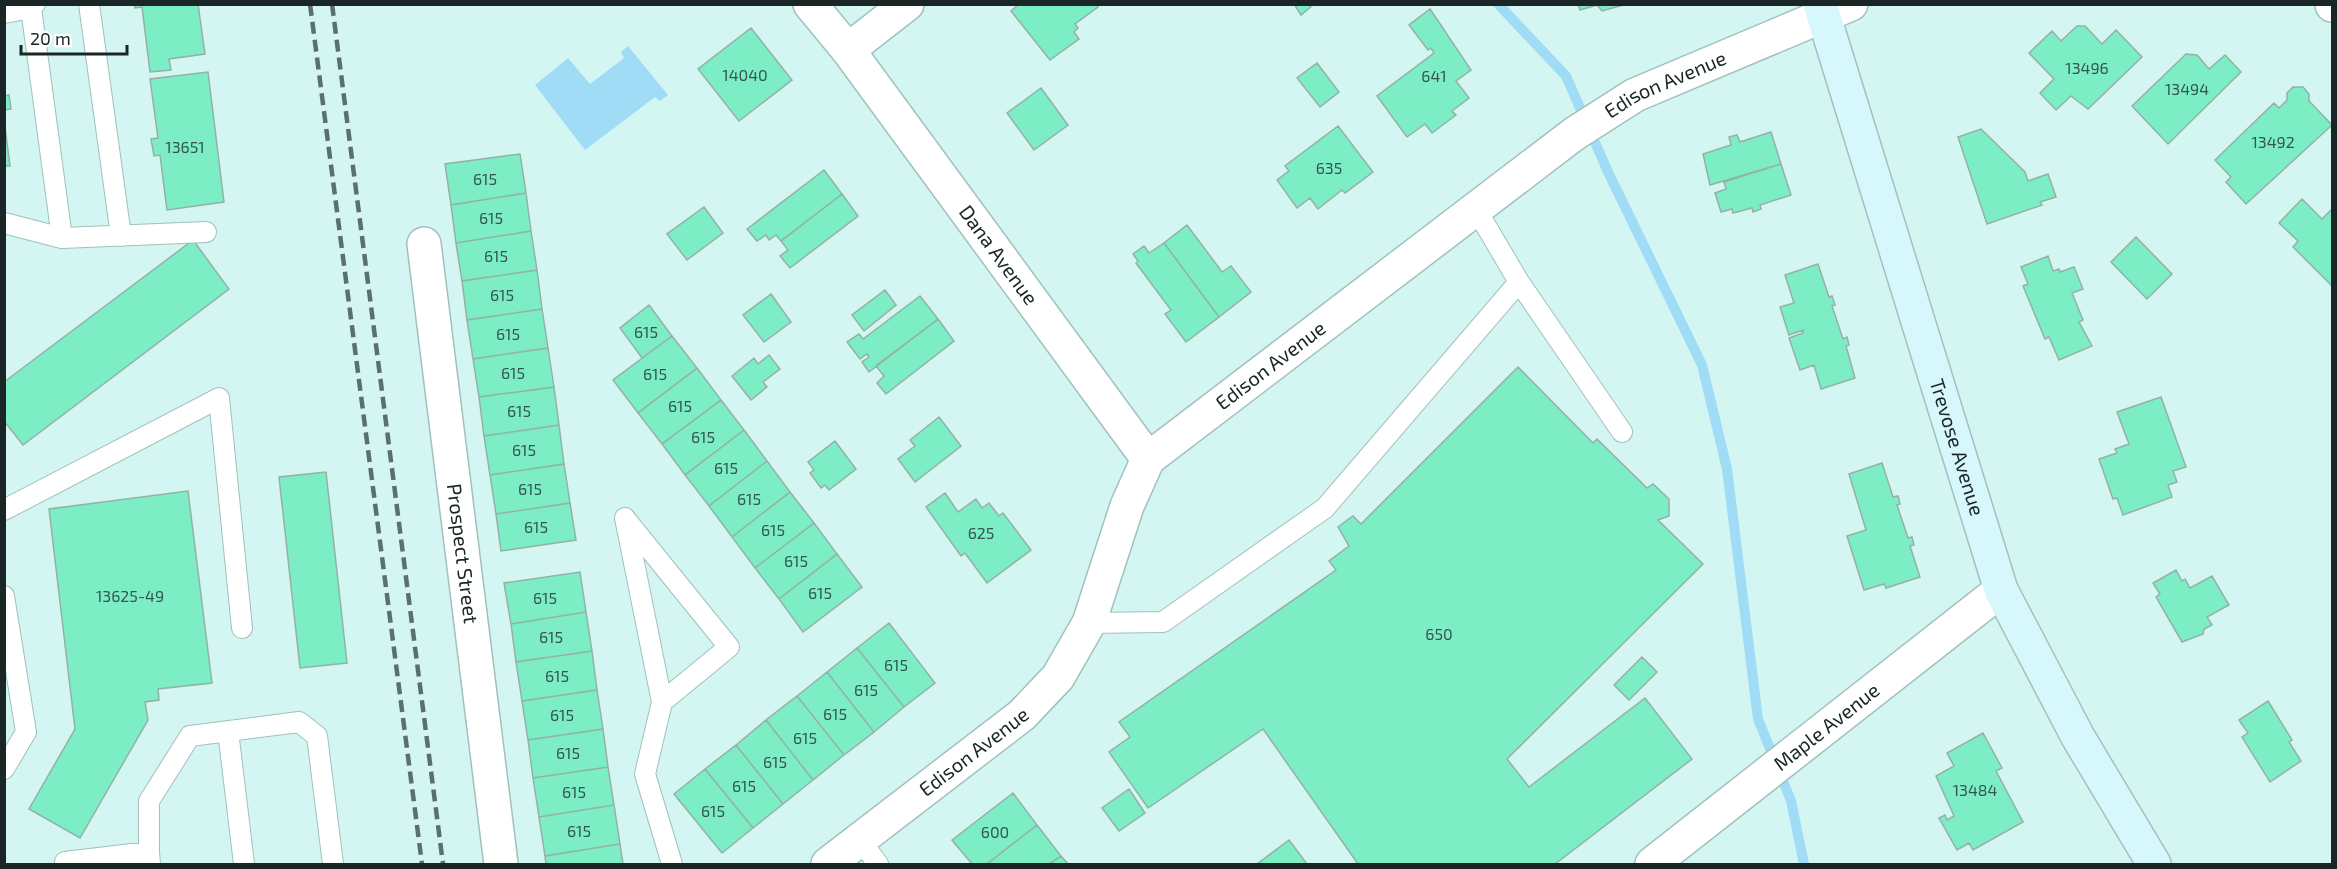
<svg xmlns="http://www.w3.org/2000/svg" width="2337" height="869" viewBox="0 0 2337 869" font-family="'Exo 2',sans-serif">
  <rect width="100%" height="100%" fill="#d3f6f2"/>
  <path fill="#a0dcf6" d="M628 46 668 95 660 101 655 97 585 150 535 85 568 58 590 84 624 58 621 52Z"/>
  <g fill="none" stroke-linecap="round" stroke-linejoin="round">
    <path stroke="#a0dcf6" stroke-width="10" d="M1498 4 1566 76 1608 172 1702 365 1727 469 1758 719 1791 801 1804 864"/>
  </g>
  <path fill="#7dedc5" stroke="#94b1a5" stroke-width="1.5" d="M134 4H198L205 54 169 59 171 70 150 72 142 7 135 8Z
    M1019 4H1096L1098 7 1075 24 1078 28 1074 32 1079 39 1050 60 1011 11Z
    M1294 4H1314L1301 15Z
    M1578 4H1627L1602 11 1597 5 1580 10Z
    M1430 9 1471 70 1456 81 1469 98 1452 111 1456 115 1432 133 1425 124 1407 137 1377 96 1434 53 1431 48 1428 50 1409 25Z
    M2077 26H2085L2102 44 2116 30 2142 57 2088 109 2071 96 2056 110 2040 93 2054 79 2029 53 2052 31 2061 41Z
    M751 28 792 80 739 121 698 69Z
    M2186 54 2197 55 2209 69 2225 55 2241 72 2168 144 2132 106Z
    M1317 63 1339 92 1320 107 1297 78Z
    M208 72 224 202 167 210 160 155 154 156 151 139 158 138 150 79Z
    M2293 87H2303L2309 94V101L2332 125 2246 204 2226 182 2231 177 2215 160 2274 103 2279 108 2287 100V93Z
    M1041 88 1068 125 1034 150 1007 113Z
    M9 95 11 109 4 110V96Z
    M4 119 10 166H4Z
    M1338 126 1373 172 1345 193 1342 190 1318 209 1310 198 1297 208 1277 180 1289 171 1285 166Z
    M1981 129 2025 172 2028 181 2048 174 2056 197 2040 202 2042 205 1987 224 1958 137Z
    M1771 132 1781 164 1710 185 1703 154 1731 145 1729 137 1737 135 1740 142Z
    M520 154 526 193 451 205 445 164Z
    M1781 164 1791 195 1760 205 1761 209 1753 212 1752 208 1733 213 1732 209 1721 212 1715 193 1726 189 1724 182Z
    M824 170 842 194 781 241 776 235 769 240 766 235 757 241 747 229Z
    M526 193 531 231 456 243 451 205Z
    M842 194 858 216 790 268 780 256 788 250 781 241Z
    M2302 199 2322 219 2332 209V286L2293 247 2298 241 2279 223Z
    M704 207 723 233 687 260 667 234Z
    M1187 225 1222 272 1231 266 1251 292 1219 317 1164 243Z
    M531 231 537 270 462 281 456 243Z
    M2136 237 2172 274 2147 299 2111 262Z
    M193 240 229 289 23 445 4 421V382Z
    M1164 243 1219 317 1186 342 1165 314 1171 310 1136 263 1138 261 1133 254 1144 246 1149 253Z
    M2048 256 2053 271 2059 269 2060 272 2074 267 2083 289 2072 293 2083 320 2079 322 2092 346 2059 360 2049 337 2045 339 2023 286 2028 284 2021 267Z
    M1818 264 1829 297 1832 296 1835 305 1832 306 1843 339 1847 337 1849 345 1846 346 1855 378 1821 389 1814 365 1800 370 1789 338 1803 333V330L1789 335 1780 307 1794 303 1785 275Z
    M537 270 542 309 467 320 462 281Z
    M885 290 896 305 864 331 852 315Z
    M771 294 791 322 764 342 743 315Z
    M920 296 938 319 869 372 862 362 869 357 867 354 860 359 847 342 859 334 863 339Z
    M649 305 672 336 642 358 620 328Z
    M542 309 548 348 473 359 467 320Z
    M938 319 954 341 886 394 877 383 884 376 876 366Z
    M672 336 697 368 638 413 613 380Z
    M548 348 554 387 479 397 473 359Z
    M769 355 780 369 763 382 767 387 751 400 732 376 754 358 758 364Z
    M1518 367 1593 443 1597 439 1647 488 1653 484 1669 499V516L1658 520 1703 564 1507 759 1529 787 1645 698 1692 759 1555 864H1358L1263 729 1148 808 1109 752 1130 737 1119 722 1336 570 1329 561 1349 546 1338 527 1353 516 1361 524Z
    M697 368 721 400 662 444 638 413Z
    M554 387 559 425 484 436 479 397Z
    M2161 397 2186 467 2173 471 2177 482 2168 485 2172 497 2123 515 2117 498 2113 499 2099 459 2117 453 2115 449 2129 444 2117 412Z
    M721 400 744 430 685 475 662 444Z
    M939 417 961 446 915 482 898 459 915 446 910 440Z
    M559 425 564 464 490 475 484 436Z
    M744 430 767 461 709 506 685 475Z
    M835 441 856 469 829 490 825 485 821 488 810 473 814 470 808 462Z
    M767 461 790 492 732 537 709 506Z
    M1882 463 1893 497 1898 496 1900 504 1897 505 1908 538 1912 537 1914 545 1910 546 1920 577 1886 588 1884 584 1864 590 1847 536 1866 530 1849 474Z
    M564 464 570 503 496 514 490 475Z
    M326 472 347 663 300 668 279 477Z
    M188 491 212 683 158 689 159 700 145 702 148 720 80 838 29 809 75 729 49 509Z
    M790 492 814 523 755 568 732 537Z
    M945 493 958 512 976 499 982 508 989 503 999 516 1003 513 1031 550 987 583 965 553 961 556 926 507Z
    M570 503 576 540 501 551 496 514Z
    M814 523 837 554 779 599 755 568Z
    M837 554 862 587 803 632 779 599Z
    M2176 570 2182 581 2185 579 2190 588 2212 576 2229 605 2207 617 2212 625 2204 629 2203 634 2182 642 2156 597 2160 594 2153 583Z
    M580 572 586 612 511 624 504 583Z
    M586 612 592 651 516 662 511 624Z
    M889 623 935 683 904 707 857 648Z
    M857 648 904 707 874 732 827 672Z
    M592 651 597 690 522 701 516 662Z
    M1642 657 1657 672 1629 700 1614 685Z
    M827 672 874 732 844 755 797 696Z
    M597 690 603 729 528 740 522 701Z
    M797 696 844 755 813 780 766 720Z
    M2268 701 2292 740 2289 742 2301 761 2270 782 2242 737 2248 733 2239 720Z
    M766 720 813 780 783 804 736 745Z
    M603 729 608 767 533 778 528 740Z
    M1983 733 2002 768 1996 771 2023 822 1973 850 1969 843 1957 850 1939 818 1945 815 1947 820 1954 816 1936 776 1954 766 1947 753Z
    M736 745 783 804 753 828 705 769Z
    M608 767 614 805 539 817 533 778Z
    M705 769 753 828 722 853 674 794Z
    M1129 789 1145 813 1119 831 1102 808Z
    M1013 793 1037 825 987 864H972L952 840Z
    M614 805 620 844 545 856 539 817Z
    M1037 825 1061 856 1049 864H987Z
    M1289 840 1307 864H1257Z
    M620 844 623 864H546L545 856Z
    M1061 856 1068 864H1049Z"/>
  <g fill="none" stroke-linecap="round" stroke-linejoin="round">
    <defs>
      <path id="lane" d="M89 4 121 236
        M31 8 62 238 206 232
        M4 13 31 8 35 4
        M4 223 62 238
        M1519 282 1622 432
        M4 510 219 398 242 628
        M625 518 662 702 645 774 672 864
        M627 521 729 647 662 702
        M4 596 26 732 4 769
        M1089 623 1163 622 1325 508 1519 282 1476 209
        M228 731 244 864
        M860 840 878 864
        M149 852V801L190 736 299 722 317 736 333 864
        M65 864V862L149 852 150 864"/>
      <g id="street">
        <path id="s1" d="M810 4 848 50 1148 459"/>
        <path d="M2332 4V5"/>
        <path d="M848 50 907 4"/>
        <path id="s2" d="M424 244 501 864"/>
        <path id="s3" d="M828 864 1022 715 1058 677 1089 623 1127 506 1148 459 1574 134 1635 95 1851 4"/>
        <path id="s4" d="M1652 864 2001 590"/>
      </g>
      <g id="secondary">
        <path id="s5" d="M1820 4 2001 590 2078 737 2154 864"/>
      </g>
    </defs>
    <use href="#lane" stroke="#a0c1bd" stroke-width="22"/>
    <use href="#street" stroke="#a0c1bd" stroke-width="36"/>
    <use href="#secondary" stroke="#a0c1bd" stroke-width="36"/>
    <use href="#lane" stroke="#fff" stroke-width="20"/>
    <use href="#street" stroke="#fff" stroke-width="33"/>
    <use href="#secondary" stroke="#d6f8fc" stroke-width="33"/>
    <path stroke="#5b706e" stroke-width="4.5" stroke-dasharray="12 6" stroke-linecap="butt" d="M310 4 422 864
      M332 4 443 864"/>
  </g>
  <g text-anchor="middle" stroke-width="6" stroke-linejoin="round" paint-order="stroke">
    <g font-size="16" fill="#32584d">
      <text x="2087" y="74">13496</text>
      <text x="745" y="81">14040</text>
      <text x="1434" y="82">641</text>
      <text x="2187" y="95">13494</text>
      <text x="2273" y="148">13492</text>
      <text x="185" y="153">13651</text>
      <text x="1329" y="174">635</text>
      <text x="485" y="185">615</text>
      <text x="491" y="224">615</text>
      <text x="496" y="262">615</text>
      <text x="502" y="301">615</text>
      <text x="646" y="338">615</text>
      <text x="508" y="340">615</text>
      <text x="513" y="379">615</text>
      <text x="655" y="380">615</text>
      <text x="680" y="412">615</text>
      <text x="519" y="417">615</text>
      <text x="703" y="443">615</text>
      <text x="524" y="456">615</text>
      <text x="726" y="474">615</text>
      <text x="530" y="495">615</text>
      <text x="749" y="505">615</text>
      <text x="536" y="533">615</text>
      <text x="773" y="536">615</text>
      <text x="981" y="539">625</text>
      <text x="796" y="567">615</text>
      <text x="820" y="599">615</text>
      <text x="130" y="602">13625-49</text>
      <text x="545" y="604">615</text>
      <text x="1439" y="640">650</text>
      <text x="551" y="643">615</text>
      <text x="896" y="671">615</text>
      <text x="557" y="682">615</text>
      <text x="866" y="696">615</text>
      <text x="835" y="720">615</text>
      <text x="562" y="721">615</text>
      <text x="805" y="744">615</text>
      <text x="568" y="759">615</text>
      <text x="775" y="768">615</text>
      <text x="744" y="792">615</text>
      <text x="1975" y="796">13484</text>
      <text x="574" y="798">615</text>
      <text x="713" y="817">615</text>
      <text x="579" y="837">615</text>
      <text x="995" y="838">600</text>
    </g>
    <g font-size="20" fill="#192625" stroke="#fff">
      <text dy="7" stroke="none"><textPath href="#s3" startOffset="1174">Edison Avenue</textPath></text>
      <text dy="7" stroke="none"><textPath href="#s1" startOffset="314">Dana Avenue</textPath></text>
      <text dy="7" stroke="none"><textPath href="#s3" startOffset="688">Edison Avenue</textPath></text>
      <text dy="7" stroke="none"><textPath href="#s5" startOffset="464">Trevose Avenue</textPath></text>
      <text dy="7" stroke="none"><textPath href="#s2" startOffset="312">Prospect Street</textPath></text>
      <text dy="7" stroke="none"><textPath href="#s4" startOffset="222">Maple Avenue</textPath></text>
      <text dy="7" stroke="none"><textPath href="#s3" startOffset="184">Edison Avenue</textPath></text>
    </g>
  </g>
  <rect width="2337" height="869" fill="none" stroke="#192625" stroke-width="12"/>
  <path d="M21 45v9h106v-9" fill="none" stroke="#192625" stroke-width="3"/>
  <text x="30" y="45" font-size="18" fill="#192625" stroke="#ffffff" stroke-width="4.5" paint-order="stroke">20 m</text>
</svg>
